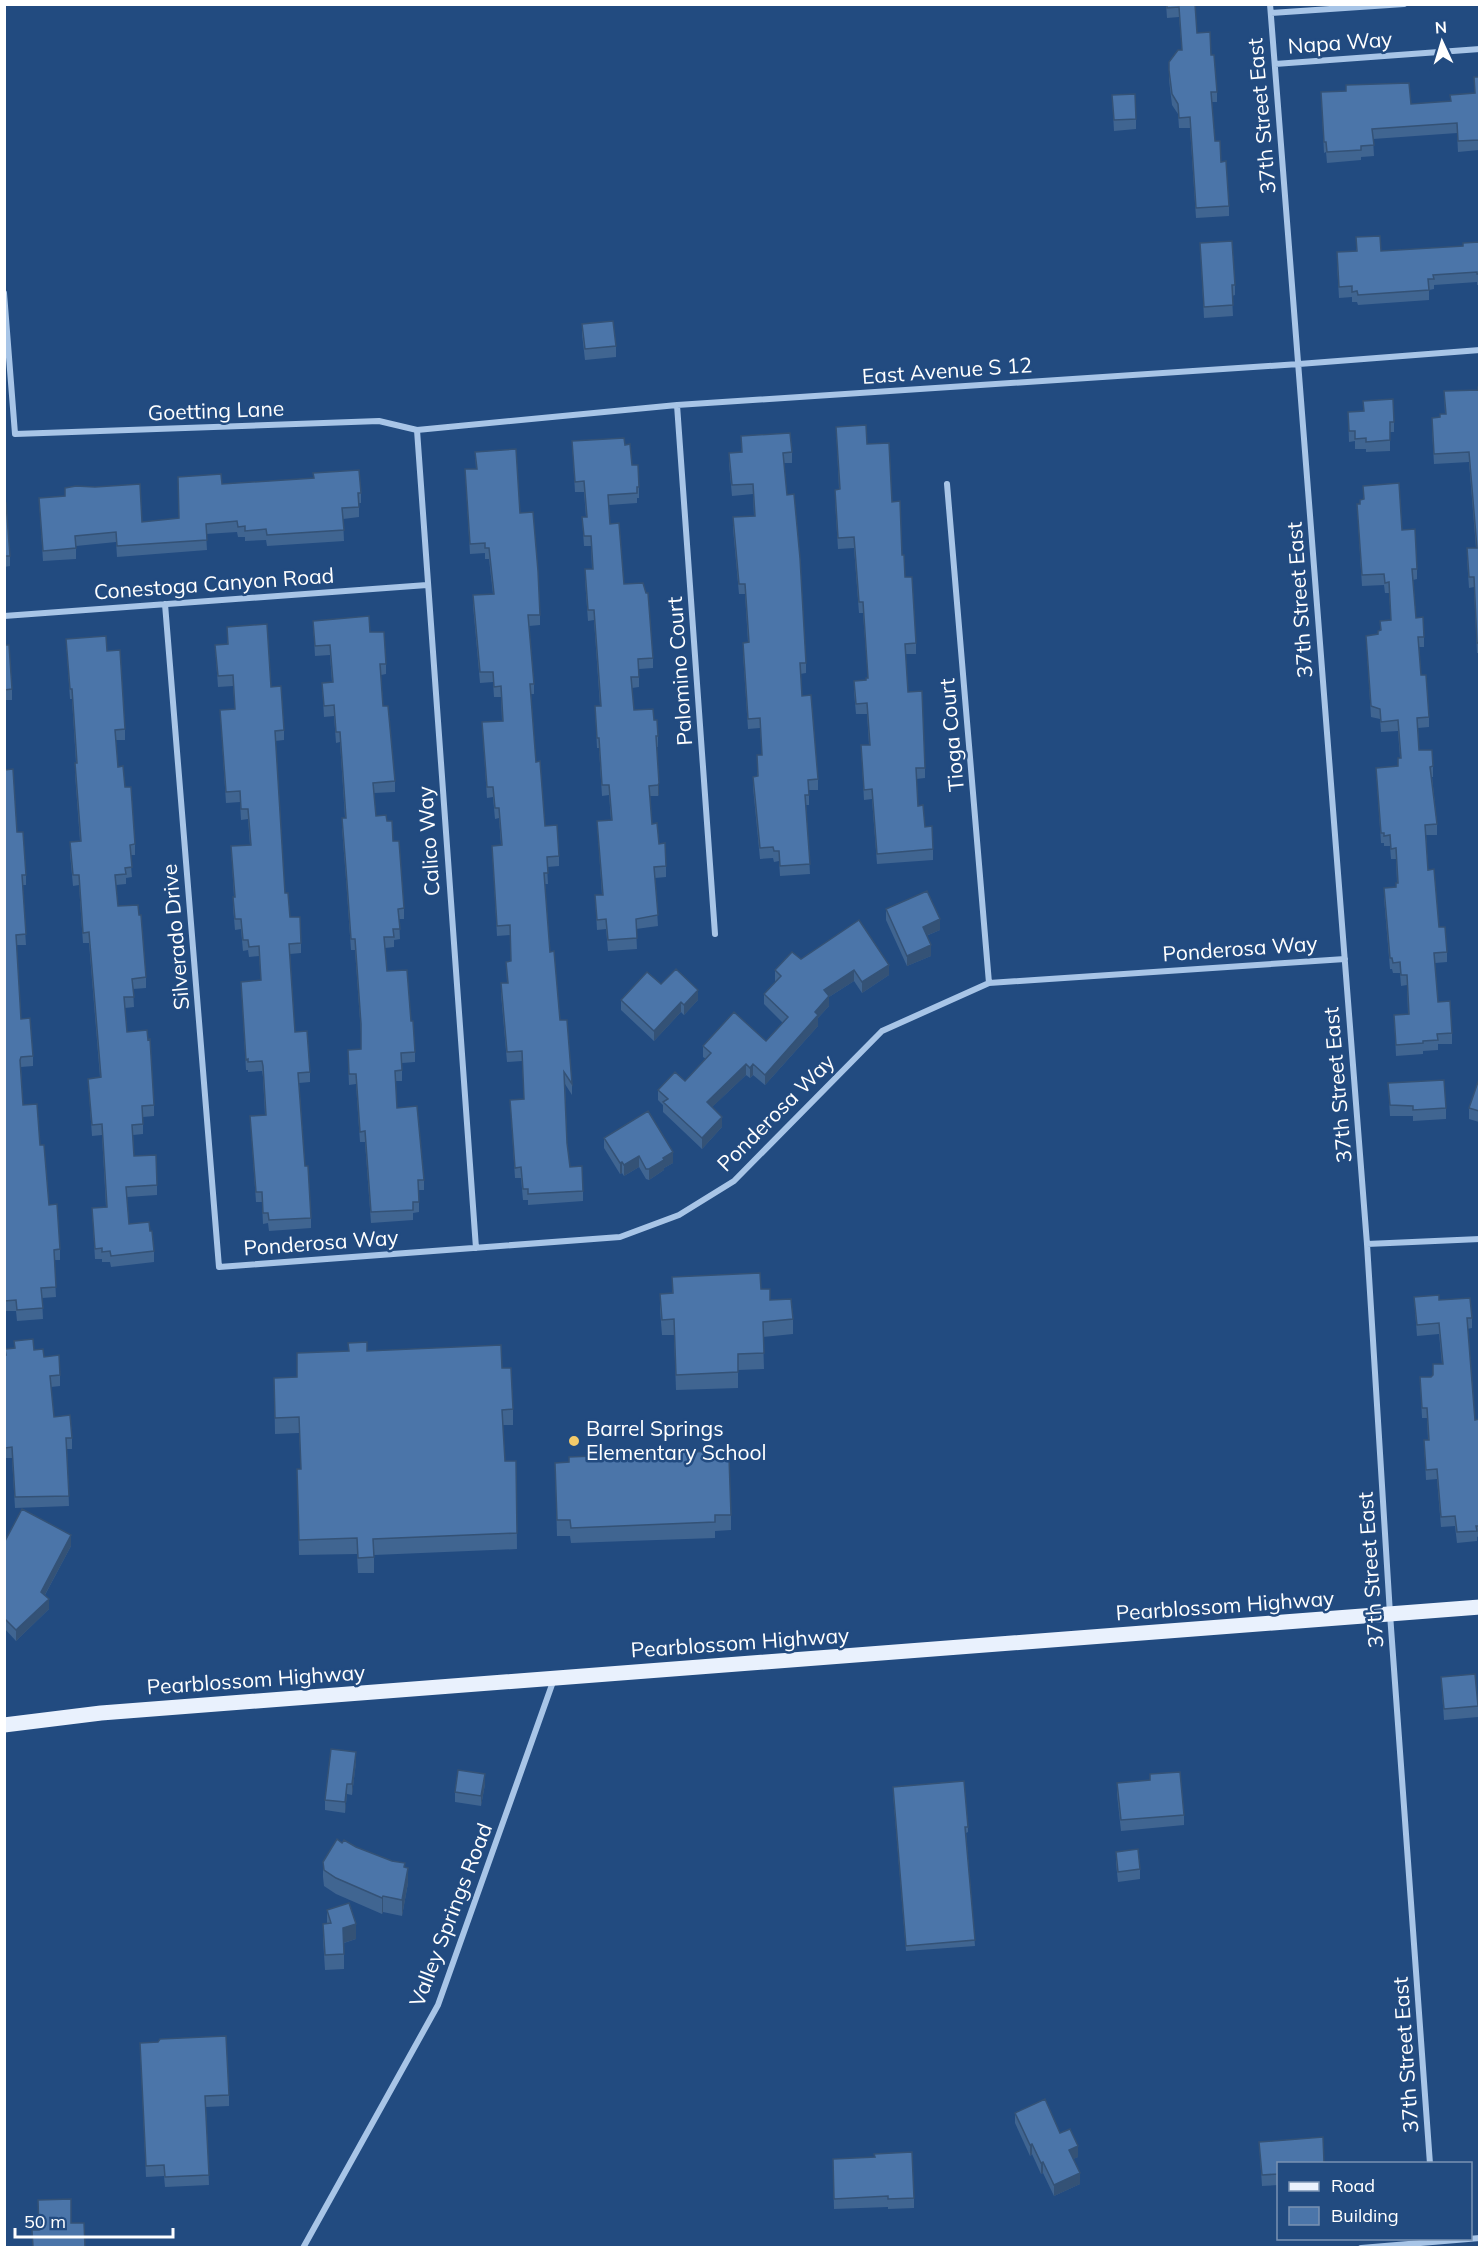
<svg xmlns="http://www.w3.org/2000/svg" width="1484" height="2252" viewBox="0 0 1484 2252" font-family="Mulish,sans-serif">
  <rect width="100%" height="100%" fill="#224b80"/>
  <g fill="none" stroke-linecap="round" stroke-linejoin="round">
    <path stroke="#a8c5e7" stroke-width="6" d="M1270 4 1367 1244 1390 1614 1430 2164
      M1271 13 1404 4
      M1275 64 1480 49
      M4 293 15 434 379 421 417 430 677 405 1299 364 1480 350
      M677 405 715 934
      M417 430 476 1248
      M947 484 989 983
      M165 604 219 1267 620 1237 679 1215 734 1181 882 1031 989 983 1345 959
      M4 616 427 585
      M1367 1244 1480 1239
      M303 2248 438 2005 554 1679
      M1361 2248 1480 2238"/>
    <path stroke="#e9f1fd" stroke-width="15" d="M4 1725 101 1713 1480 1607"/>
  </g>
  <path fill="#406591" d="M1166 4H1195L1197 33 1211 55 1217 92V102H1212L1215 141 1221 162 1229 206V216L1196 218 1190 128H1179L1178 114 1172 105 1169 80V62L1182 50 1179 17 1167 18Z
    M1474 77H1479V150L1458 152 1457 133 1373 139 1374 156 1361 157V160L1327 163 1326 152 1324 153 1321 92 1411 104 1450 101 1475 93Z
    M1112 95 1136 119V129L1114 131Z
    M1356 237 1381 251 1463 246 1479 242V285H1477V282L1434 285V289L1429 290V300L1358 305 1357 302H1352V297L1339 298 1337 263V252L1356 251Z
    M1200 243 1235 285V295L1232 296 1233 316 1204 318Z
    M582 324 616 346V357L585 360 582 334Z
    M1479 387V653H1477L1474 587 1469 588 1467 559V548H1476L1469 462 1434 464 1432 428 1440 417 1445 414 1444 391 1478 390Z
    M1363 401 1394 422V432H1390V451L1366 452V449H1355V441L1349 442 1348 412 1363 411Z
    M836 427 867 444 892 502 916 643V654H905L908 692 925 768V778L916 779 918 806 933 849V860L877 864 872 799 864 800 861 745H869L867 714H856L854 692V681L866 680 868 678 863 613H859L854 548 838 549 835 500V490L839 489Z
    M741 436 792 452V463H784L787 495 806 663V673L800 674 802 696 818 779V790H809V805H806L810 874 780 876 779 861 774 862 773 858 760 859 753 787V777L757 776V755H762L760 728 748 729 743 653V643L748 642 745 594H739L733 528V517L754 516 753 494 732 496 729 463V453L741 452Z
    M572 441 625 445 639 487V498H637V503L609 505 610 524 624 584 653 658V668L639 669V687L632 688 634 710 654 720 658 736V747H657L659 794 658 796H650L652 824 666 866V877L655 878 658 926 636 929 637 949 608 951 606 929 597 930 595 895H602L597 821 611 820 609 795 602 796 599 748H597L595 706H600L594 620 588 621 585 580V569H592L591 546H584L582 517H586L584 492H575Z
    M475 452 520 513 540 615V625L529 626 534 684V694H531L536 762 545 826 559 856V866L547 867 548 884H545L550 952 560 1020 572 1084V1095L565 1084 567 1143 570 1167 583 1191V1201L528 1205V1200H523L521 1178H515L510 1100 524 1099 522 1061 507 1062 501 994V983H507L506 962 511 961 510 935 497 936 492 846 501 845 499 818 495 819 493 797 487 798 482 722 502 721 501 697H494L493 682 480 683 473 605V595L493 594 489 559H485V553L470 554 465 469H476Z
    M222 484 361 493V503H359V517L343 519 344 541 267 546 266 540 245 541V537H238L237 532 206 534 207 550 117 557 116 542 76 546V559L43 561 39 498 65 496V488L142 522 175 519H178Z
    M1363 486 1402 530 1417 569V579L1413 580 1416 618 1424 637V647H1419L1421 675 1429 717V727L1418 728 1419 750 1433 766V777H1432L1437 824V835H1426L1428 870 1439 927 1447 952V962L1435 963 1438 1002 1452 1033V1044H1438V1050L1423 1051V1054L1396 1056 1394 1015 1408 1014 1407 985 1401 986 1400 973H1393L1392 969H1390L1384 898V888L1396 887V883H1397L1396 859H1391L1390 846H1384V843H1381L1376 768 1398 767V758H1400L1398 731 1381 732 1380 719 1371 717 1366 636 1378 635V631H1380V621L1391 620 1389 593H1385L1384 585 1362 586 1357 504H1360L1363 499Z
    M4 503 10 556V566L4 567Z
    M313 621 370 632 386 664V674L381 675 383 706 395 781V792L374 793 376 816 387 821 393 841 404 908V919H399L400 939 394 940V947L385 948 387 971 411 1021 415 1052V1062L402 1063V1081H395L397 1108 424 1180V1190H419V1212L413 1213V1220L371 1223 365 1142H360L356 1084 349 1085 348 1061V1050L361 1049V1034L355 950H351L346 879 342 828V818H345L340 742 336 743 334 716 324 717 322 683 332 682 330 655 315 656Z
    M227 627 271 687 284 730V740L275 741 285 893 290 917 301 943V953L290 954 295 1032 310 1072V1082L299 1083 305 1166 311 1218V1228L269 1231 268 1223 263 1224 262 1202H256L250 1116 265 1115 263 1077 262 1071 248 1072V1070H246L241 982 261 980 259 956 249 957 248 950 243 951 241 929 235 930 233 907V897H234L231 846 250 845 248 819 241 820 240 802 226 803 220 710 235 709 233 686 218 687 215 645 227 644Z
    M66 639 107 651 125 729V740H116L118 767 125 787 135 844V855H130L132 877 126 878V884L116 885 118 906 146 977V988L133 989 134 1007 125 1008 127 1032 154 1105V1116L143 1117V1134L133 1135 134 1156 157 1185V1195L127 1197 129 1224 154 1251V1262L111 1267 110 1262H102V1259H95L92 1208 106 1207 102 1135 92 1136 88 1079 100 1077 89 943H83L79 885 73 886 70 853V842L80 841 75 774V763H76L72 699H70Z
    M4 645 12 689V700H4Z
    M4 770 26 875V885H22L26 945H16L21 1019 33 1056V1066L21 1067V1069L23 1105 40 1145 49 1205 60 1249V1260H54L56 1297 42 1298 43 1319 17 1321 16 1311H4Z
    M886 909 940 930 926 936 931 956 907 966 886 920Z
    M801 959 889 975 862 993 854 981 829 997V1006L818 1018V1026L765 1085 753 1075 750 1078 746 1075 712 1107 722 1127 702 1149 663 1112V1105L658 1100V1090L685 1081 706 1059 703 1057V1046L766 1041 783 1023 764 1004V994L776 981H775V970Z
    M661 984 698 1000 684 1015 681 1012 654 1041 621 1010V1000Z
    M1479 1079V1122L1469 1119V1108Z
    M1388 1083 1446 1108V1119L1413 1121V1116H1390Z
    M604 1138 673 1163 664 1168V1170L649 1180 646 1179 639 1167 624 1176 622 1173 620 1174 604 1148Z
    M672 1277 761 1289 770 1300 793 1319V1334L763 1337 764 1369 738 1370V1388L676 1390 674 1335H662L660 1309V1294L672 1293Z
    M1414 1297 1439 1300 1472 1318V1328L1467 1329 1475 1420 1479 1419V1536L1477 1537V1541L1457 1543 1455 1526 1441 1527 1437 1479 1426 1480 1424 1440H1428L1427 1418H1422L1420 1377H1431L1433 1375V1364H1442L1439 1334 1417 1336Z
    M14 1341 34 1350 44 1357 60 1375V1386L51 1387 54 1417 72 1438V1449H67L69 1506 15 1508 12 1458H5L4 1452V1355H5V1349L14 1348Z
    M367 1351 502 1368 513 1409V1425H503L505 1461H516L517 1549 374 1555V1573H358L357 1554 299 1555 297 1469H301L299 1433 275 1434 274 1378 297 1377V1353Z
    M715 1457 731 1515V1530L715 1531V1538L571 1543 570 1536H557L555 1463Z
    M4 1543 71 1546 45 1595 49 1609 16 1641 4 1628Z
    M1441 1677 1478 1706V1717L1444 1720Z
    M356 1762 352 1795 347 1794 345 1813 325 1810V1800Z
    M1117 1783 1184 1815V1825L1121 1831 1117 1794Z
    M485 1784 481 1806 455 1802V1792Z
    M893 1793 968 1827V1832L966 1833 975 1946 906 1951Z
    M342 1843 356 1847 405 1867 408 1883 402 1916 383 1912 382 1914 336 1894 324 1886 323 1877V1862Z
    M1116 1852 1140 1869V1879L1118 1882 1116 1863Z
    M327 1910 356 1939 344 1943V1969L325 1970 323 1939V1924L327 1923Z
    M140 2043 229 2095V2106L206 2107 209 2185 165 2187 164 2176 146 2177Z
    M1015 2113 1060 2133 1078 2157 1073 2159 1080 2184 1054 2196 1043 2173 1041 2174 1032 2154 1030 2156 1015 2123Z
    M1259 2142 1278 2163V2185L1262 2186Z
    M833 2169 914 2198V2208L888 2209V2207L834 2209Z"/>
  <path fill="#345276" d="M659 783V794L658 796V785Z
    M940 919V930L923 937V927Z
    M931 945V956L907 966V956Z
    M889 965V975L862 993V982Z
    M854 970V981L829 997V1006L818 1018V1026L765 1085V1075L815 1012 824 990Z
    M698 990V1000L684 1015V1005Z
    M681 1002V1012L654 1041V1031Z
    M746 1064V1075L707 1112V1102Z
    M753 1064V1075L750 1078V1068Z
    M722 1117V1127L702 1149V1138Z
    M673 1152V1163L664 1168V1170L649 1180V1169L663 1158Z
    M639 1156V1167L624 1176V1165Z
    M622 1162V1173L620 1174V1163Z
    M71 1535V1546L41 1602V1592Z
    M49 1599V1609L16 1641V1630Z
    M356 1752V1762L352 1795V1784Z
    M485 1774V1784L481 1806V1796Z
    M347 1784V1794L345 1813V1802Z
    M408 1868V1883L402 1916V1900Z
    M383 1896V1912L382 1914V1898Z
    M356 1924V1939L343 1943V1928Z
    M1032 2144V2154L1030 2156V2145Z
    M1078 2146V2157L1069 2161V2150Z
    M1043 2162V2173L1041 2174V2163Z
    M1080 2173V2184L1054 2196V2185Z"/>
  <path fill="#4b75a9" stroke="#345276" stroke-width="1.5" d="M1167 4H1195L1197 33 1210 32 1211 55H1214L1217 92H1211L1215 141H1220L1221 162 1226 161 1229 206 1196 208 1190 117 1179 118 1178 104 1172 94 1169 70V62L1178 50H1182L1179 7 1167 8Z
    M1474 77H1479V140L1458 141 1457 123 1372 129 1374 145 1361 146V150L1327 152 1326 142H1324L1321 92 1346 91V85L1409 83 1411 104 1451 101 1450 95 1475 93Z
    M1135 94 1136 119 1114 120 1112 95Z
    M1380 236 1381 251 1463 246V243L1479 242V274H1477V272L1433 275 1434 279H1428L1429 290 1358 295 1357 291 1352 292V286L1339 287 1337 252 1357 251 1356 237Z
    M1232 241 1235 285H1232L1233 305 1204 307 1200 243Z
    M613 321 616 346 585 349 582 324Z
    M1478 387H1479V643H1477L1474 577H1469L1467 548H1477L1469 452 1434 454 1432 418 1440 417V414H1446L1444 391 1478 390Z
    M1393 399 1394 422H1390V440L1366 442V438L1355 439V431H1349L1348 412 1364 411 1363 401Z
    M866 425 867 444 889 443 892 502 900 501 902 555H904L905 577H912L916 643 905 644 908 692 922 691 925 768H916L918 806 923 805 925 827 932 826 933 849 877 854 872 789 864 790 861 745H870L867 703 856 704 854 681 866 680V678H868L863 602H859L854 537 838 538 835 490 840 489 836 427Z
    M790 433 792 452 783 453 787 495 794 494 800 558 806 663H800L802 696 811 695 818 779 808 780 809 795H805L810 864 780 866 779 851H774L773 847 760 848 753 777 758 776 757 755H762L760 718 748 719 743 643 749 642 745 584H739L733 517 755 516 753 484 732 485 729 453 742 452 741 436Z
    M624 438 625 445 630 444 632 465H638L639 487H637V493L608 495 610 524 619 523 624 584 643 583 646 593H648L653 658 638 659 639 677H631L634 710 653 709 654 720H657L658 736H656L659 783 658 785 649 786 652 824 657 823 659 844 665 843 666 866 654 867 658 915 636 919 637 938 608 940 606 919 597 920 595 895H603L597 821 612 820 609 785H602L599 738H597L595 706H601L594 610H588L585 569H593L591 536H584L582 517H587L584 481 575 482 572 441Z
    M516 449 520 513 533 512 538 571 540 615H528L534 684H530L536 762 540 761 545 826 557 825 559 856 547 857 548 873H544L550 952 554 951 560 1020H567L572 1084 564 1072 567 1143 570 1167 582 1166 583 1191 528 1194V1189H523L521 1167 515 1168 510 1100 524 1099 522 1051 507 1052 501 983H508L506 962 511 961 510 925 497 926 492 846 502 845 499 808H495L493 787H487L482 722 503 721 501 686 494 687 493 672H480L473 595 494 594 489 548H485V543L470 544 465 469H477L475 452Z
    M359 470 361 493H358L359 507 342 508 344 530 267 535 266 529 245 531V526L238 527 237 521 206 524 207 540 117 546 116 532 75 536 76 548 43 551 39 498 65 496V488L76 486 95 487 140 484 142 522 179 518 178 477 221 474 222 484 314 478 313 473Z
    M1399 483 1402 530 1415 529 1417 569H1412L1416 618 1423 617 1424 637H1418L1421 675H1426L1429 717 1417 718 1419 750H1432L1433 766 1430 767 1437 824 1425 825 1428 870 1434 869 1439 927H1445L1447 952 1434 953 1438 1002 1450 1001 1452 1033 1437 1034 1438 1040 1423 1041V1043L1396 1045 1394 1015 1409 1014 1407 975H1401L1400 962 1393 963 1392 958H1390L1384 888 1396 887V883H1398L1396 848 1391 849 1390 835 1384 836V833H1381L1376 768 1398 766V758H1401L1398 720 1381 722 1380 709 1371 706 1366 636 1378 634V631L1381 630 1380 621 1391 620 1389 582 1385 583 1384 574 1362 575 1357 504H1360V500L1364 499 1363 486Z
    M4 503H6L10 556H4Z
    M369 616 370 632H384L386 664H380L383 706H388L395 781 373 783 376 816 386 815 387 821H392L393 841H399L404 908 398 909 400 929H393L394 937H384L387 971 407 970 411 1021H413L415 1052 401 1053 402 1070 395 1071 397 1108 417 1106 424 1180H418L419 1202H413V1210L371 1212 365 1131 360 1132 356 1074H349L348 1050 361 1049V1024L355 939H351L346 869 342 818H346L340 732H336L334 705 324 706 322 683 333 682 330 645 315 646 313 621Z
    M267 624 271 687 281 686 284 730 275 731 285 893H288L290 917H300L301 943 289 944 295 1032 307 1031 310 1072 298 1073 305 1166H308L311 1218 269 1220 268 1213H263L262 1192H256L250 1116 266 1115 263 1066 262 1061 248 1062V1059L246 1060 241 982 261 980 259 946 249 947 248 940H243L241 919H235L233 897H235L231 846 251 845 248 809H241L240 791 226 792 220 710 235 709 233 675 218 676 215 645 228 644 227 627Z
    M106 636 107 651 120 650 125 729 115 730 118 767 123 766 125 787H131L135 844 130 845 132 867 125 868 126 874 115 875 118 906 138 905 139 915H141L146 977 132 979 134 997H124L127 1032 147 1030 148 1040 150 1039 154 1105 142 1106 143 1124 132 1125 134 1156 156 1155 157 1185 126 1187 129 1224 149 1222 150 1231H152L154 1251 111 1256 110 1251 102 1252V1248L95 1249 92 1208 107 1207 102 1124 92 1125 88 1079 101 1077 89 932 83 933 79 875H73L70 842 81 841 75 763H77L72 689H70L66 639Z
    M4 645H9L12 689 4 690Z
    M13 769 17 832H23L26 875H22L26 934 16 935 21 1019 30 1018 33 1056 21 1057 20 1060 23 1105 37 1104 40 1145H44L49 1205 57 1204 60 1249 54 1250 56 1287 41 1288 43 1308 17 1310 16 1300 4 1301V770Z
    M927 891 940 919 923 927 931 945 907 956 886 909Z
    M859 920 889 965 862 982 854 970 824 990 829 996 815 1012 818 1015 765 1075 753 1064 750 1068 746 1064 707 1102 722 1117 702 1138 663 1102 668 1099 658 1090 675 1072 685 1081 711 1053 703 1046 734 1012 766 1041 788 1017 764 994 781 976 775 970 792 952 801 959Z
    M676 969 698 990 684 1005 681 1002 654 1031 621 1000 647 972 661 984Z
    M1479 1079V1111L1469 1108Z
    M1444 1080 1446 1108 1413 1110V1106L1390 1105 1388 1083Z
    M648 1111 673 1152 663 1158 664 1160 649 1169H646L639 1156 624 1165 622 1162 620 1163 604 1138Z
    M760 1273 761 1289H770V1300L791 1299 793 1319 763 1322 764 1353 738 1354V1372L676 1375 674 1319 662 1320 660 1294 673 1293 672 1277Z
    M1439 1295V1300L1470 1298 1472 1318H1467L1475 1420 1479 1419V1526H1476L1477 1531 1457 1532 1455 1516 1441 1517 1437 1469 1426 1470 1424 1440H1429L1427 1408H1422L1420 1377H1431L1433 1375V1364H1443L1439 1323 1417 1325 1414 1297Z
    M33 1339 34 1350 43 1349 44 1357 59 1355 60 1375 50 1376 54 1417 70 1415 72 1438H66L69 1496 15 1497 12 1447 5 1448 4 1441V1355H6L5 1349 15 1348 14 1341Z
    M367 1342V1351L501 1345 502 1368H511L513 1409 502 1410 505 1461H516L517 1533 373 1539 374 1557 358 1558 357 1538 299 1540 297 1469H301L299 1417 275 1418 274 1378 297 1377V1353L349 1351 348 1343Z
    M715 1451V1457H729L731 1515H715V1522L571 1528 570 1520H557L555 1463 569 1462V1457Z
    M22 1509 71 1535 41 1592 49 1599 16 1630 4 1618V1543Z
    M1475 1674 1478 1706 1444 1709 1441 1677Z
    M331 1749 356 1752 352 1784H347L345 1802 325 1800Z
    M458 1770 485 1774 481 1796 455 1792Z
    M1180 1772 1184 1815 1121 1820 1117 1783 1150 1780V1774Z
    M964 1781 968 1827H965L975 1940 906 1946 893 1787Z
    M337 1839 342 1843 344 1840 356 1847 392 1861 405 1863 404 1867 408 1868 402 1900 383 1896 382 1898 336 1878 324 1870 323 1862Z
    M1138 1849 1140 1869 1118 1872 1116 1852Z
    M349 1903 356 1924 343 1928 344 1954 325 1955 323 1924 331 1923 327 1910Z
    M226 2036 229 2095 205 2096 209 2175 165 2177 164 2165 146 2166 140 2043 158 2042 160 2039Z
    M1045 2099 1060 2133 1070 2129 1078 2146 1069 2150 1080 2173 1054 2185 1043 2162 1041 2163 1032 2144 1030 2145 1015 2113Z
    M1323 2137 1324 2163H1278V2174L1262 2175 1259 2142Z
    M912 2152 914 2198 888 2199V2196L834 2199 833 2159 875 2157 874 2154Z
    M71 2199V2223H84L85 2247H33L32 2230H39L38 2200Z"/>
  <circle fill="#f3ca6a" stroke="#224b80" stroke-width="2" cx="574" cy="1441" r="6"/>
  <g text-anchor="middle" stroke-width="5" stroke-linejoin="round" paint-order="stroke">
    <g font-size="21" fill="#fff" stroke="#224b80">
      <text transform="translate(1340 43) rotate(-4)" y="7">Napa Way</text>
      <text transform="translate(1262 116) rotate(-95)" y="7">37th Street East</text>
      <text transform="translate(947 371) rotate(-4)" y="7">East Avenue S 12</text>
      <text transform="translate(216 411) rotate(-2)" y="7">Goetting Lane</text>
      <text transform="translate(214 584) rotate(-4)" y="7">Conestoga Canyon Road</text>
      <text transform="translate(1300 600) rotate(-94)" y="7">37th Street East</text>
      <text transform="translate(680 671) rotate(-94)" y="7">Palomino Court</text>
      <text transform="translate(952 735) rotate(-95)" y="7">Tioga Court</text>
      <text transform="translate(429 841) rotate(-94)" y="7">Calico Way</text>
      <text transform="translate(176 937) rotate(-95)" y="7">Silverado Drive</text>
      <text transform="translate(1240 949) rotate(-4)" y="7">Ponderosa Way</text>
      <text transform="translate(1338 1085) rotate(-95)" y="7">37th Street East</text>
      <text transform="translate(776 1113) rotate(-45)" y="7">Ponderosa Way</text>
      <text transform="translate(321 1243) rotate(-4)" y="7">Ponderosa Way</text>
      <text transform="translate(1371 1570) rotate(-94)" y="7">37th Street East</text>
      <text transform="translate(1225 1606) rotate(-4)" y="7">Pearblossom Highway</text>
      <text transform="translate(740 1643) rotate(-4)" y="7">Pearblossom Highway</text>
      <text transform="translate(256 1680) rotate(-4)" y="7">Pearblossom Highway</text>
      <text transform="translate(451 1915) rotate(-69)" y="7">Valley Springs Road</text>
      <text transform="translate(1406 2055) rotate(-94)" y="7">37th Street East</text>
    </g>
    <g font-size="21" fill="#fff" stroke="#224b80" text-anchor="start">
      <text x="586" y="1436">Barrel Springs<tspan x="586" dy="24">Elementary School</tspan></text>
    </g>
  </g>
  <rect width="1484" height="2252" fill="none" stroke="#ffffff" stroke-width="12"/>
  <rect x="1277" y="2162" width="195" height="78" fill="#224b80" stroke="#7a93b3" stroke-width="1.5"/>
  <rect x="1289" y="2182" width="30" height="9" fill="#e9f1fd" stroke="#7a93b3" stroke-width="1.5"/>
  <text x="1331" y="2192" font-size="18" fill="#ffffff">Road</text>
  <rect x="1289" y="2207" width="30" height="18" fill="#4b75a9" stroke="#7a93b3" stroke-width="1.5"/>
  <text x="1331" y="2222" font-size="18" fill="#ffffff">Building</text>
  <g transform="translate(1442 42) rotate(356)" stroke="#224b80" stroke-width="4.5" paint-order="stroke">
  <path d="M0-4.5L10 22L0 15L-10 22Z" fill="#ffffff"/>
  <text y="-9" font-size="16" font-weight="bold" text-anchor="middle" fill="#ffffff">N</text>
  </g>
  <path d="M15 2228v9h158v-9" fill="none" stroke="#ffffff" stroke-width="3"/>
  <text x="24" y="2228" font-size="18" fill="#ffffff" stroke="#224b80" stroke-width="4.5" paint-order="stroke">50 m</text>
</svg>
